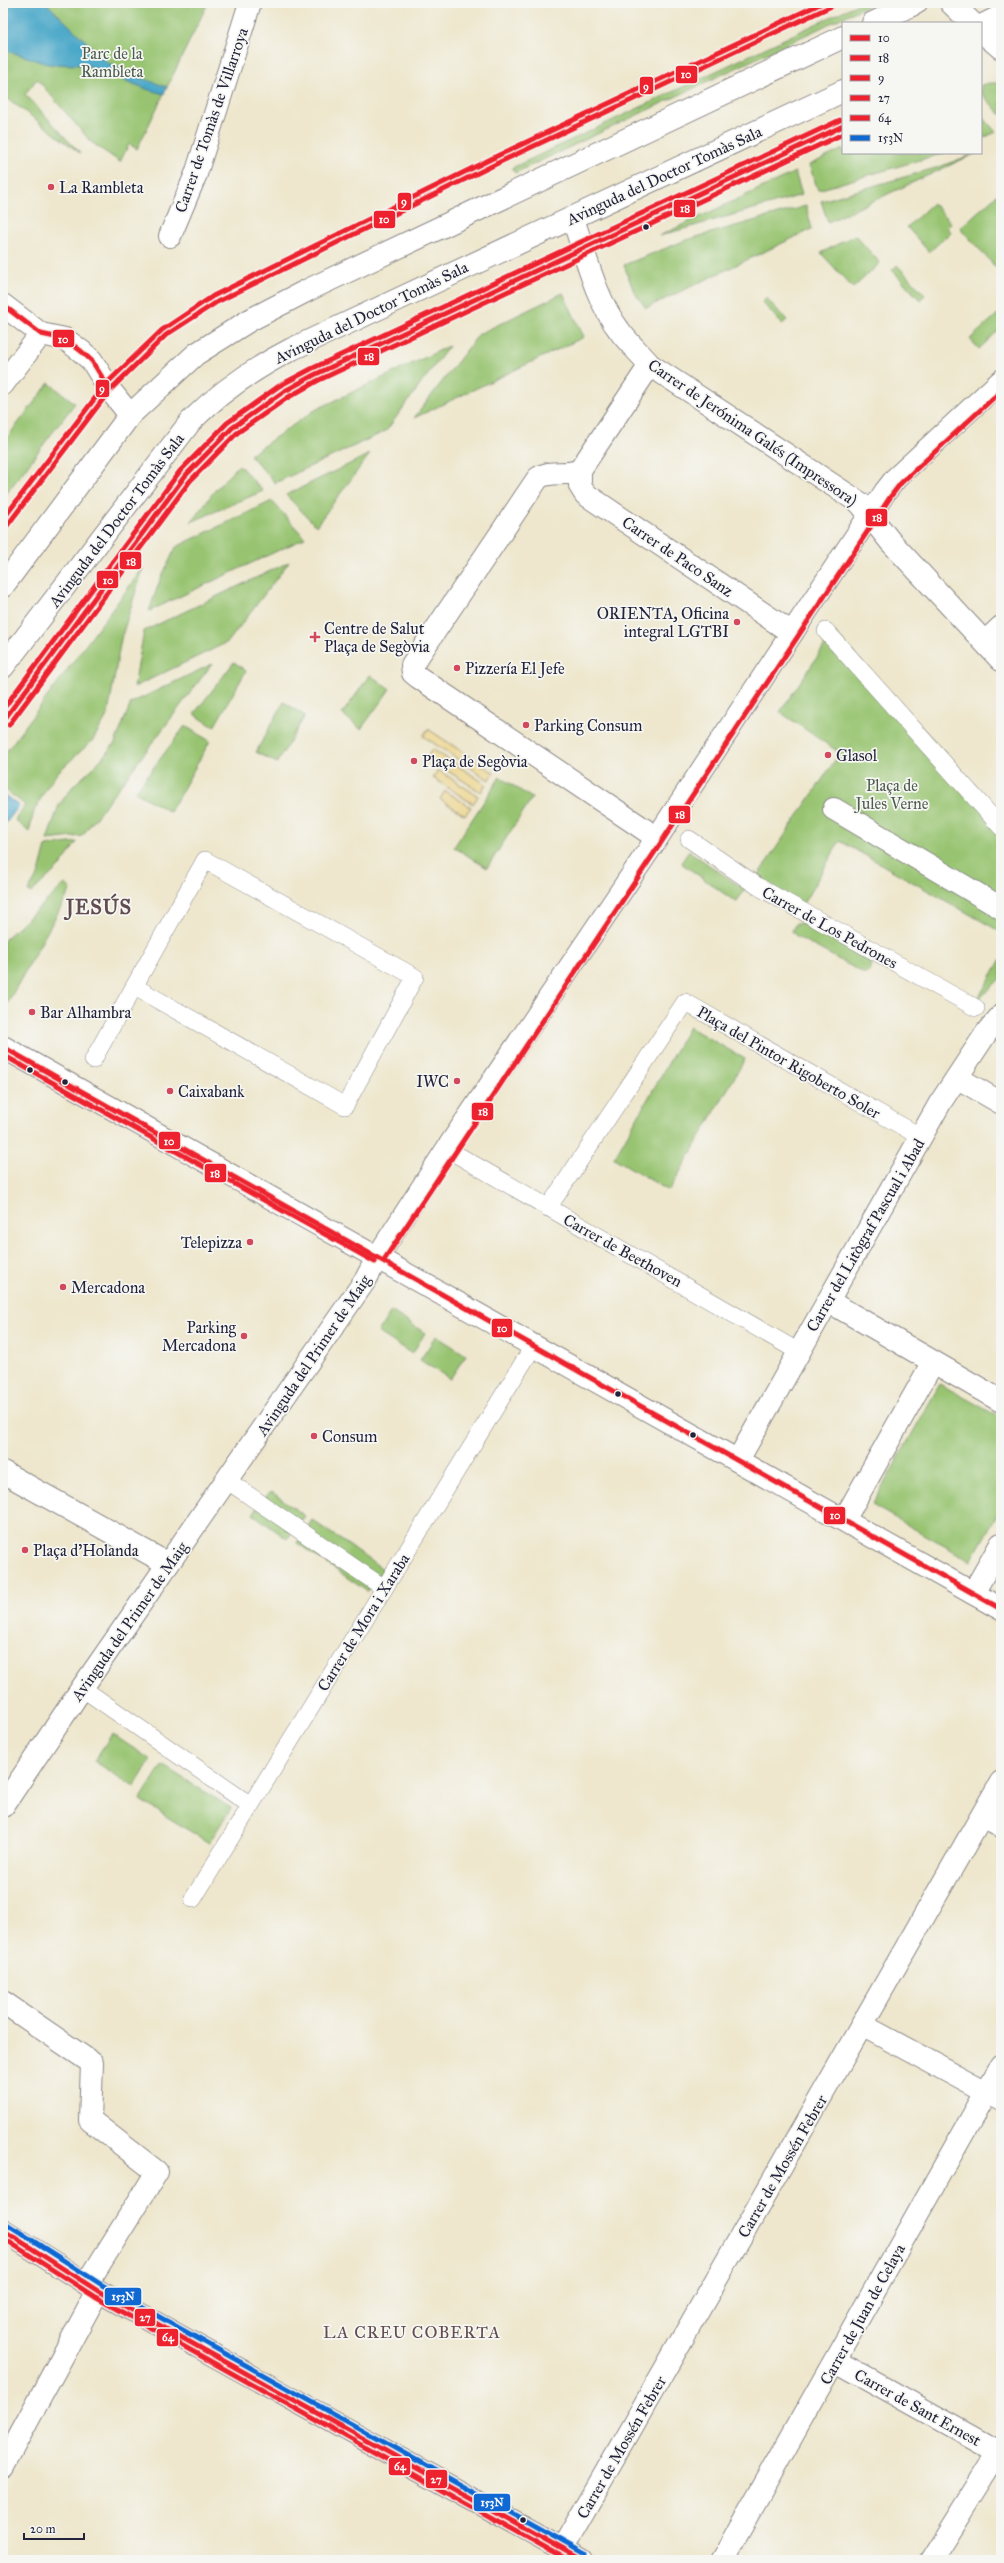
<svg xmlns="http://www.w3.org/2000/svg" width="1004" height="2563" viewBox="0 0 1004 2563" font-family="'IM FELL Great Primer',serif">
  <rect width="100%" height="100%" fill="#f6f6f2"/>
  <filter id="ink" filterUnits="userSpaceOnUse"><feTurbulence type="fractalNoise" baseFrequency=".025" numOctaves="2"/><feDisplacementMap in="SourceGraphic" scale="8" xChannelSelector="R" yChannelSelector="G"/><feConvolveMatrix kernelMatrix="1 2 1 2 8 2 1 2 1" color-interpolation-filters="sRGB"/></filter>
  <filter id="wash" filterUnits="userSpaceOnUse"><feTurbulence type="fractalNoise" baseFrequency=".012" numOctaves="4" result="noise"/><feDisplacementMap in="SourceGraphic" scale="16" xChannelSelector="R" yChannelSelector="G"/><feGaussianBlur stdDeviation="0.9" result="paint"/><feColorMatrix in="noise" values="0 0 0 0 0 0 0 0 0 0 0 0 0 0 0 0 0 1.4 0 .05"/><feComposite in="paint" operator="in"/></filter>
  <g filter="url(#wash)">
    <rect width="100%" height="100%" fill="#eee7cd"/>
    <path fill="#98c471" stroke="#5d7356" d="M3 3H208L137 149 129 144 120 162 91 142 37 79 25 94 80 153 3 95Z
      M860 3H873L515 173 512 168Z
      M990 83H1001V115L981 93V85Z
      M981 115 996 132 981 139Z
      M843 149V153H944L818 190 809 165Z
      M976 153 828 222 821 201 939 167Z
      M795 172 802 195 659 236Z
      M1001 191V271L1000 272 960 228Z
      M933 203 951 223 947 227 951 232 929 252 907 227Z
      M806 206 812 229 646 308 634 292 624 265 686 240Z
      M855 235 880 263 853 288 821 253Z
      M897 265 925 295 920 300 892 270Z
      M563 293 584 337 414 418 479 334Z
      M766 298 787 320 782 324 762 302Z
      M1001 311V328L979 349 970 339Z
      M449 346 386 431 275 483 250 455 315 410Z
      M49 383 75 403 3 498V443Z
      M370 454 316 526 286 495Z
      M239 465 263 491 191 522 216 489Z
      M272 501 305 538 149 611 160 580 176 547Z
      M289 562 228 642 134 687 144 631Z
      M143 568 121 639 108 714 93 740 58 772 47 787 34 811 29 832 15 820 25 805 3 788V756Z
      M834 632 1001 814V932L840 841 803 904 756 878 840 753 780 712Z
      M234 662 246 671 214 727 194 714Z
      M212 664 82 836 47 840 59 805 73 786 94 767 115 743 131 703Z
      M370 675 390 689 361 729 342 714Z
      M284 702 305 716 277 763 256 752Z
      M185 726 210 741 170 812 135 792Z
      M500 777 532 798 487 868 454 847Z
      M77 842 61 865 31 893 28 891 39 873 46 846Z
      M689 851 745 890 736 902 681 863Z
      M65 884 71 889 7 1004 3 1002V941Z
      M796 923H803L871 962 872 965 869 972 865 974 796 936 792 931Z
      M1001 959V978L976 1002Z
      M689 1027 745 1059 669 1191 614 1158Z
      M391 1311 425 1333 412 1354 378 1332Z
      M436 1336 466 1355 450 1379 420 1360Z
      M940 1384 1001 1418V1507L971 1561 872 1505Z
      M272 1492 305 1516 287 1539 253 1514 266 1495Z
      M312 1520 383 1569 368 1592 297 1543Z
      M112 1734 151 1760 134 1787 94 1761Z
      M162 1765 231 1808 209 1843 140 1800Z"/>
    <path fill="#eeda9e" stroke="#887e6c" d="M428 729 494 773 489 780 423 736Z
      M432 749 486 784 481 792 427 758Z
      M438 770 478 796 473 804 433 778Z
      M445 791 471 807 465 815 440 799Z"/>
    <path fill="#4ba8c9" stroke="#366582" d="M3 3H46L108 63 130 74 167 87 164 94 149 90 86 65 47 64 3 49Z
      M3 794 19 806 3 827Z"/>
  </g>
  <g filter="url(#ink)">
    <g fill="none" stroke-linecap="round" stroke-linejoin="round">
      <defs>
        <path id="pedestrian" d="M826 631 1001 827
          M689 839 759 887 976 1008
          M93 1060 205 860 415 977 345 1106 135 987
          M447 1149 799 1352
          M548 1208 685 1002 921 1137
          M228 1481 384 1588
          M82 1688 250 1805
          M193 1899 534 1345"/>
        <path id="minor" d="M573 219C586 256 595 298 619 330 628 343 640 353 650 365L860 503 890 541 1001 660
          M170 236 196 174 250 3
          M3 305 41 334 65 339 81 351 92 361 110 390 130 415
          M650 365 580 470C566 477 551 469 538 478L412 665 413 673 418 677 657 838
          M3 384 41 334
          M580 470V486L585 494 792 633
          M985 642 1001 627
          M834 809 1001 908
          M958 1078 1001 1103
          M828 1301 1001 1401
          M738 1460 940 1103 987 1032 1001 1016
          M3 1472 168 1564
          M844 1520 933 1362
          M973 1593 1001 1544
          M982 1815 1001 1826
          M3 2002 92 2063 90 2120 157 2172 87 2284
          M862 2025 1001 2100
          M836 2361 1001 2453
          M3 2466 98 2291
          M562 2549 1001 1782
          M722 2560 1001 2066
          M931 2560 1001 2448"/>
        <path id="tertiary" d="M3 1047 1001 1609
          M3 1806 82 1688 366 1279 378 1256 447 1149 657 838 885 492 896 478 1001 381"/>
        <path id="secondary" d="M3 2230 98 2291 582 2560"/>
        <path id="primary" d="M951 3 972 23
          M873 23 916 3
          M981 26 1001 16
          M981 31 1001 48
          M3 586 130 415 196 354 250 320 308 290 843 37
          M3 667 191 421C221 391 255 368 292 349L843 91"/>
      </defs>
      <use href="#pedestrian" stroke="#888484" stroke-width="18"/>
      <use href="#minor" stroke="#888484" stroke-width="24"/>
      <use href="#tertiary" stroke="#888484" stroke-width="24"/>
      <use href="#secondary" stroke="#888484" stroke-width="24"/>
      <use href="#primary" stroke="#888484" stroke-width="24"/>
      <use href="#pedestrian" stroke="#fff" stroke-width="17"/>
      <use href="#minor" stroke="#fff" stroke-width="22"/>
      <use href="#tertiary" stroke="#fff" stroke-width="22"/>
      <use href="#secondary" stroke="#fff" stroke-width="22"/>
      <use href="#primary" stroke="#fff" stroke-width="22"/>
      <defs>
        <path id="bus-1" d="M3 305 41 334 65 339 81 351 92 361 110 390
          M3 531 110 390 166 335 217 302 502 161 838 3
          M3 721 185 476 232 428 283 392 314 375 843 126
          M3 1047 1001 1609"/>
        <path id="bus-2" d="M9 725 190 481 237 433 287 398 317 381 843 134
          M3 1055 375 1262
          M384 1260 891 496 901 483 1001 391"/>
        <path id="bus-3" d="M3 519 105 385 162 330 213 296 499 155 822 3
          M3 709 180 471 227 423 279 386 311 369 840 120"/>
        <path id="bus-4" d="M3 2230 98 2291 582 2560"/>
        <path id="bus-5" d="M3 2238 95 2297 568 2560"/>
        <path id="bus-6" d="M7 2224 102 2285 585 2554"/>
      </defs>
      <use href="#bus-1" stroke="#f6f6f2" stroke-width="8"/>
      <use href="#bus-2" stroke="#f6f6f2" stroke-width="8"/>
      <use href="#bus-3" stroke="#f6f6f2" stroke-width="8"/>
      <use href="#bus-4" stroke="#f6f6f2" stroke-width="8"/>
      <use href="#bus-5" stroke="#f6f6f2" stroke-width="8"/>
      <use href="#bus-6" stroke="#f6f6f2" stroke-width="8"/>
      <use href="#bus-1" stroke="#ed222e" stroke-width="5"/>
      <use href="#bus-2" stroke="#ed222e" stroke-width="5"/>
      <use href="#bus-3" stroke="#ed222e" stroke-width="5"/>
      <use href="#bus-4" stroke="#ed222e" stroke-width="5"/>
      <use href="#bus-5" stroke="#ed222e" stroke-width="5"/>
      <use href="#bus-6" stroke="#1068d3" stroke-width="5"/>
    </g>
  </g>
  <g fill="#d1495b" stroke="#f6f6f2" stroke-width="1.5">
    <circle cx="51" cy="187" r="4"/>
    <circle cx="737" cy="622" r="4"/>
    <path d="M313 631h4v4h4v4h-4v4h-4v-4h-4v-4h4z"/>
    <circle cx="457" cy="668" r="4"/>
    <circle cx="526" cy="725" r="4"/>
    <circle cx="828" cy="755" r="4"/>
    <circle cx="414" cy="761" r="4"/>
    <circle cx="32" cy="1012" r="4"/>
    <circle cx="457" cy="1081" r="4"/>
    <circle cx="170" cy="1091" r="4"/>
    <circle cx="250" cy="1242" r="4"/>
    <circle cx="63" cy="1287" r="4"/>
    <circle cx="244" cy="1336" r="4"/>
    <circle cx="314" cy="1436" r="4"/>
    <circle cx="25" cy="1550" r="4"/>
  </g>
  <g fill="#22223b" stroke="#f6f6f2" stroke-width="1.5">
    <circle cx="646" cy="227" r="3.5"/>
    <circle cx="30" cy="1070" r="3.5"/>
    <circle cx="65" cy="1082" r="3.5"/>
    <circle cx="618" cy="1394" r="3.5"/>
    <circle cx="693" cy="1435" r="3.5"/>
    <circle cx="523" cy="2520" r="3.5"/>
  </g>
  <g text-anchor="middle" stroke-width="3.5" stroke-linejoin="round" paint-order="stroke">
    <g font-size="16" fill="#4b5b4e" stroke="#f6f6f2">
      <text x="112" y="59">Parc de la<tspan x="112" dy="18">Rambleta</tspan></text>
      <text x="892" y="791">Plaça de<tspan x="892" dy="18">Jules Verne</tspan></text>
    </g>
    <g font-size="16" fill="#22223b" stroke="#f6f6f2">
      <text transform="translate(211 120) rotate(-71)" y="6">Carrer de Tomàs de Villarroya</text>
      <text transform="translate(664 175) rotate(-25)" y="6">Avinguda del Doctor Tomàs Sala</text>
      <text transform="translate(371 312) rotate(-26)" y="6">Avinguda del Doctor Tomàs Sala</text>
      <text transform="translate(753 432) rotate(34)" y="6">Carrer de Jerónima Galés (Impressora)</text>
      <text transform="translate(116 520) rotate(-53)" y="6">Avinguda del Doctor Tomàs Sala</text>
      <text transform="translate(678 556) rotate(34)" y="6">Carrer de Paco Sanz</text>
      <text transform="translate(830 927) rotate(29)" y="6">Carrer de Los Pedrones</text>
      <text transform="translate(789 1062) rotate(30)" y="6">Plaça del Pintor Rigoberto Soler</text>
      <text transform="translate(865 1235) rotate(-60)" y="6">Carrer del Litògraf Pascual i Abad</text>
      <text transform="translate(623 1250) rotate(29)" y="6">Carrer de Beethoven</text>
      <text transform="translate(313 1355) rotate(-56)" y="6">Avinguda del Primer de Maig</text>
      <text transform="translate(129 1621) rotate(-55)" y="6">Avinguda del Primer de Maig</text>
      <text transform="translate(363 1622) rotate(-58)" y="6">Carrer de Mora i Xaraba</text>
      <text transform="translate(782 2166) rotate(-60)" y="6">Carrer de Mossén Febrer</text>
      <text transform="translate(862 2314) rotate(-61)" y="6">Carrer de Juan de Celaya</text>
      <text transform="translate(918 2407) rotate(29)" y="6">Carrer de Sant Ernest</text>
      <text transform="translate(621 2447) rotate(-60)" y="6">Carrer de Mossén Febrer</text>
    </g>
    <g font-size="16" fill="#22223b" stroke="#f6f6f2" text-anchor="start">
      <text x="59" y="193">La Rambleta</text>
      <text x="729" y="619" text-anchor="end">ORIENTA, Oficina<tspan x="729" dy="18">integral LGTBI</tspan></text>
      <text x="324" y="634">Centre de Salut<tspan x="324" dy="18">Plaça de Segòvia</tspan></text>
      <text x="465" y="674">Pizzería El Jefe</text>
      <text x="534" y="731">Parking Consum</text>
      <text x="836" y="761">Glasol</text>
      <text x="422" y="767">Plaça de Segòvia</text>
      <text x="40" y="1018">Bar Alhambra</text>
      <text x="449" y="1087" text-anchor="end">IWC</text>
      <text x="178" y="1097">Caixabank</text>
      <text x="242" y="1248" text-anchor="end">Telepizza</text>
      <text x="71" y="1293">Mercadona</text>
      <text x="236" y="1333" text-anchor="end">Parking<tspan x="236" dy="18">Mercadona</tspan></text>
      <text x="322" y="1442">Consum</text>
      <text x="33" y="1556">Plaça d'Holanda</text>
    </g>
    <g font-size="17" letter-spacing="1" fill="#634d51" stroke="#f6f6f2">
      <text x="412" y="2338">LA CREU COBERTA</text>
    </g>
    <g font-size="20" font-weight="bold" letter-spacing="1" fill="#634d51" stroke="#f6f6f2">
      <text x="99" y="914">JESÚS</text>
    </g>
  </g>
  <g stroke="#f6f6f2" stroke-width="1.5">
    <rect x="675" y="65" width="23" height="19" rx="4" fill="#ed222e"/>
    <rect x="639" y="76" width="15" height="19" rx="4" fill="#ed222e"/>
    <rect x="397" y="192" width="15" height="19" rx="4" fill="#ed222e"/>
    <rect x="673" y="199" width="23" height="19" rx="4" fill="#ed222e"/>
    <rect x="373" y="210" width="23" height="19" rx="4" fill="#ed222e"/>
    <rect x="52" y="329" width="23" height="19" rx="4" fill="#ed222e"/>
    <rect x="357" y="347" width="23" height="19" rx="4" fill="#ed222e"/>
    <rect x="95" y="379" width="15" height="19" rx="4" fill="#ed222e"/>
    <rect x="865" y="508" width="23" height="19" rx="4" fill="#ed222e"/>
    <rect x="119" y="551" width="23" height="19" rx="4" fill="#ed222e"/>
    <rect x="96" y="570" width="23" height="19" rx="4" fill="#ed222e"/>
    <rect x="668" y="805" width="23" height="19" rx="4" fill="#ed222e"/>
    <rect x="471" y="1102" width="23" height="19" rx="4" fill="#ed222e"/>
    <rect x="158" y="1131" width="23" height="19" rx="4" fill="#ed222e"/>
    <rect x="204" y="1163" width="23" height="20" rx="4" fill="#ed222e"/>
    <rect x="491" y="1318" width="22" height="20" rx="4" fill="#ed222e"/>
    <rect x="823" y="1506" width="23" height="19" rx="4" fill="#ed222e"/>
    <rect x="104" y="2287" width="38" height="19" rx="4" fill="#1068d3"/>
    <rect x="134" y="2308" width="22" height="19" rx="4" fill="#ed222e"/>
    <rect x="156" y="2328" width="23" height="19" rx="4" fill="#ed222e"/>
    <rect x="388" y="2457" width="23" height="19" rx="4" fill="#ed222e"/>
    <rect x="425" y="2469" width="23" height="20" rx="4" fill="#ed222e"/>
    <rect x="473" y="2493" width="38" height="19" rx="4" fill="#1068d3"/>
  </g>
  <g font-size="11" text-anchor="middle" font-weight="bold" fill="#fff">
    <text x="686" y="78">10</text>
    <text x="646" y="90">9</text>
    <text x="404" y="205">9</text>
    <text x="685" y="212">18</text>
    <text x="384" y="223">10</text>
    <text x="63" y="343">10</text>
    <text x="369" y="360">18</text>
    <text x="102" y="392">9</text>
    <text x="877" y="521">18</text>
    <text x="131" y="565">18</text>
    <text x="108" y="584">10</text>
    <text x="680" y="818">18</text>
    <text x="483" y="1115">18</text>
    <text x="169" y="1145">10</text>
    <text x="215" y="1177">18</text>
    <text x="502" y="1332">10</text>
    <text x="835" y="1519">10</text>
    <text x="123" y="2300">153N</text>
    <text x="145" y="2321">27</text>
    <text x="168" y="2341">64</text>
    <text x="400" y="2470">64</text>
    <text x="436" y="2483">27</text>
    <text x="492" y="2506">153N</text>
  </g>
  <rect width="1004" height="2563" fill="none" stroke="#f6f6f2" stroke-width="16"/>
  <rect x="842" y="22" width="140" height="132" fill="#f6f6f2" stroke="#a1a1a9"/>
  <rect x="850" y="35" width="20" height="6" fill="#ed222e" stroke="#a1a1a9"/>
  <text x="878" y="42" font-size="12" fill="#22223b">10</text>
  <rect x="850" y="55" width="20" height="6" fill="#ed222e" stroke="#a1a1a9"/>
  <text x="878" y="62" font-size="12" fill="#22223b">18</text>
  <rect x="850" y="75" width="20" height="6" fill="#ed222e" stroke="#a1a1a9"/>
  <text x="878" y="82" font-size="12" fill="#22223b">9</text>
  <rect x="850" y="95" width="20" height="6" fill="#ed222e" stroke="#a1a1a9"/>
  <text x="878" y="102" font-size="12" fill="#22223b">27</text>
  <rect x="850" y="115" width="20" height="6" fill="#ed222e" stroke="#a1a1a9"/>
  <text x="878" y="122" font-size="12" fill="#22223b">64</text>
  <rect x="850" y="135" width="20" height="6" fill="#1068d3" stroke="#a1a1a9"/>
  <text x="878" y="142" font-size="12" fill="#22223b">153N</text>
  <path d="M24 2533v6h60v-6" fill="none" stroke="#22223b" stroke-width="2"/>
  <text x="30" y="2533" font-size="12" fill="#22223b" stroke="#f6f6f2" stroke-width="3" paint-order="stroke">20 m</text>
</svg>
